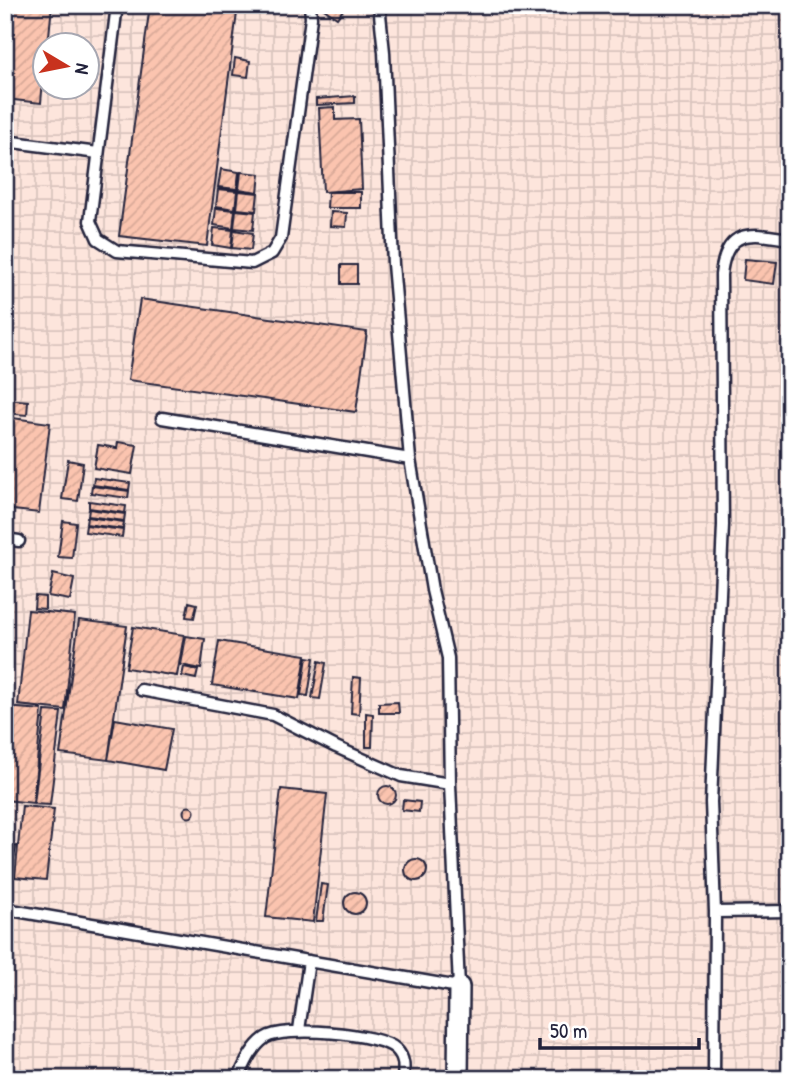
<svg xmlns="http://www.w3.org/2000/svg" width="795" height="1084" viewBox="0 0 795 1084" font-family="'Patrick Hand',sans-serif">
  <defs>
    <pattern id="industrial-grid" width="8" height="8" patternUnits="userSpaceOnUse" patternTransform="scale(1.75)"><rect width="8" height="8" fill="#fde5dc"/><path d="M0 4h8M4 0v8" fill="none" stroke="#d9c4be"/></pattern>
    <pattern id="building-hatch" width="6" height="6" patternUnits="userSpaceOnUse" patternTransform="scale(1.75)"><rect width="6" height="6" fill="#fbc4af"/><path d="M-1 1l2-2M0 6l6-6M5 7l2-2" fill="none" stroke="#d7a897"/></pattern>
  </defs>
  <rect width="100%" height="100%" fill="#fef3ef"/>
  <filter id="ink" filterUnits="userSpaceOnUse"><feTurbulence type="fractalNoise" baseFrequency=".0143" numOctaves="2"/><feDisplacementMap in="SourceGraphic" scale="14" xChannelSelector="R" yChannelSelector="G"/><feConvolveMatrix kernelMatrix="1 2 1 2 8 2 1 2 1" color-interpolation-filters="sRGB"/></filter>
  <g filter="url(#ink)">
    <path fill="url(#industrial-grid)" fill-rule="evenodd" d="M5 5H790V1079H5ZM46 46H88V88H46Z"/>
    <path fill="url(#building-hatch)" stroke="#22223b" stroke-width="2" d="M5 5H52L48 46H46L41 103 5 99Z
      M150 5H238L207 246 119 236Z
      M322 5H342L345 7 337 18 321 7Z
      M235 58 250 61 248 77 233 75Z
      M355 96V103L316 105V99Z
      M335 107V120L359 119 362 189 323 192 319 108Z
      M221 169 239 172 237 189 218 187Z
      M241 172 260 174 258 192 239 189Z
      M218 189 237 191 235 209 216 206Z
      M239 191 258 193 256 211 237 209Z
      M328 192H361V208H327Z
      M216 208 235 210 233 228 214 225Z
      M236 210 255 212 253 230 234 228Z
      M331 212 347 213 346 227 330 226Z
      M214 228 233 230 231 248 212 245Z
      M234 230 253 233 251 250 232 248Z
      M745 259 777 262 774 284 743 280Z
      M341 265H357V284H341Z
      M140 299 367 332 356 412 128 380Z
      M5 399 28 401 27 415 5 413Z
      M5 417 50 423 39 513 5 509Z
      M118 442 137 445 132 474 94 468 98 445 117 448Z
      M68 460 83 463 78 501 62 499Z
      M94 478 130 483 129 490 93 485Z
      M92 486 129 491 128 498 91 493Z
      M89 501 126 506 125 513 89 508Z
      M89 509 125 514 124 521 88 516Z
      M87 517 124 522 123 529 86 524Z
      M63 521 76 523 72 558 58 557Z
      M86 525 123 530 122 537 85 532Z
      M783 559H790V606H781Z
      M53 574 74 579 70 600 48 596Z
      M35 596 45 597V609L34 608Z
      M189 602 197 604 194 618 186 617Z
      M28 610 75 615 65 710 18 705Z
      M79 620 127 626 108 760 60 754Z
      M133 627 184 635 177 676 126 668Z
      M186 636 205 639 201 669 181 665Z
      M219 641 306 655 299 699 212 685Z
      M307 657 314 658 308 696 301 695Z
      M319 661 326 663 320 699 312 698Z
      M184 667 198 670 196 679 182 676Z
      M353 677 361 678 359 714 351 713Z
      M398 702 399 713H379V703Z
      M5 707 42 710 33 803 5 800Z
      M45 711 61 712 50 805 34 804Z
      M366 713 373 714 372 747H366Z
      M115 719 172 729 164 770 108 760Z
      M378 795a9 9 0 1 1 18 0a9 9 0 1 1-18 0Z
      M281 789 327 794 313 922 266 917Z
      M403 800 420 802 419 812 402 810Z
      M22 806 54 809 46 880 15 877Z
      M183.5 812a5.5 5.5 0 1 1 11 0a5.5 5.5 0 1 1-11 0Z
      M8 846H16L13 865 6 864Z
      M405 870a11 11 0 1 1 22 0a11 11 0 1 1-22 0Z
      M321 884 328 885 323 921H316Z
      M344 903a11 11 0 1 1 22 0a11 11 0 1 1-22 0Z"/>
    <g fill="none" stroke-linecap="round" stroke-linejoin="round">
      <defs>
        <path id="lane" d="M117 5 90 221 98 239 117 251 252 263 272 253 281 238 311 18 310 5
          M5 141 98 153
          M162 418 410 459
          M5 539 19 541
          M141 690 273 715 336 747 401 776 450 784
          M5 909 459 987 450 784 448 658 432 590 410 459 393 264 384 52 379 5
          M715 912 790 911
          M299 1030 309 961
          M238 1079C245 1064 251 1048 265 1038 284 1025 380 1033 396 1049 405 1058 404 1067 403 1079
          M714 1079 715 912 711 802 723 525 721 275C726 227 751 233 790 239"/>
        <path id="street" d="M458 1079 459 987"/>
      </defs>
      <use href="#lane" stroke="#22223b" stroke-width="15"/>
      <use href="#street" stroke="#22223b" stroke-width="24"/>
      <use href="#lane" stroke="#fff" stroke-width="10"/>
      <use href="#street" stroke="#fff" stroke-width="19"/>
    </g>
  </g>
  <rect width="795" height="1084" fill="none" stroke="#fff" stroke-width="28"/>
  <rect x="14" y="14" width="767" height="1056" fill="none" stroke="#22223b" stroke-width="2.5" filter="url(#ink)"/>
  <g transform="translate(66 66) rotate(100)"><circle r="33" fill="#ffffff" stroke="#a7a7b1" stroke-width="2"/>
  <path d="M0-5L12 26L0 18L-12 26Z" fill="#c8321e"/>
  <text y="-10" font-size="19" font-weight="bold" text-anchor="middle" fill="#22223b">N</text>
  </g>
  <path d="M540 1038v10h159v-10" fill="none" stroke="#22223b" stroke-width="3.5"/>
  <text x="550" y="1038" font-size="21" fill="#22223b" stroke="#ffffff" stroke-width="5" paint-order="stroke">50 m</text>
</svg>
